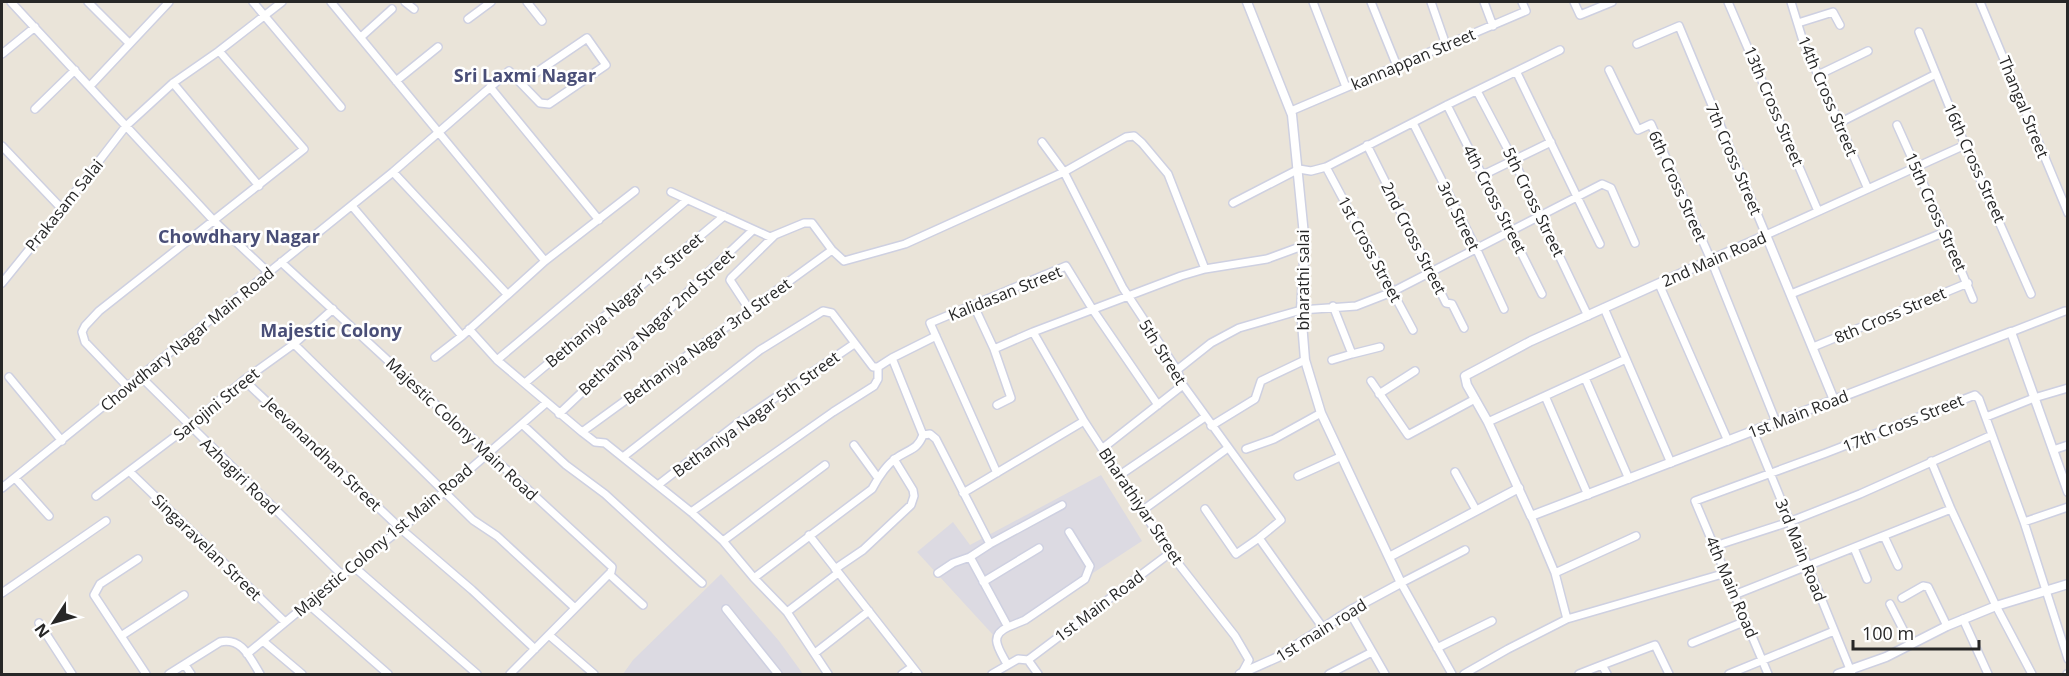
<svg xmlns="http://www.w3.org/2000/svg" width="2069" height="676" viewBox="0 0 2069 676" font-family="'Open Sans',sans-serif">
  <rect width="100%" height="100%" fill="#eae4d9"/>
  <path fill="#dcdae2" d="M1101 475 1142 541 995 637 917 552 953 522 970 545Z
    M721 574 779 641 803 674H623L633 660Z"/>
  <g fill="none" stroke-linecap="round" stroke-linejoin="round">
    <defs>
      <path id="minor" d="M11 2 214 221 269 273
        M88 2 129 43
        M253 2 341 107
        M331 2 545 261
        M405 2 414 9
        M527 2 542 21
        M1313 2 1346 87
        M1371 2 1397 66
        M1431 2 1446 45
        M1484 2 1493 26
        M1574 2 1580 15 1612 2
        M1728 2 1818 211
        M1791 2 1803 41 1868 189
        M1980 2 2068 213
        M468 19 491 2
        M1798 23 1833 12 1840 25
        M1919 32 1965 145 2031 294
        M361 37 392 9
        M1637 44 1679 26 1766 235 1965 145
        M2 54 35 27
        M1609 70 1638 130 1651 124 1711 260 1776 422
        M1517 73 1600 244
        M1818 75 1868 51
        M396 81 438 47
        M173 83 259 186
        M90 86 169 2
        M490 87 599 220
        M1477 91 1514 161 1588 316
        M1447 105 1542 294
        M35 109 75 70
        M1291 111 1526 11 1522 2
        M1413 123 1476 248 1504 309
        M1839 123 1936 74
        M1897 125 1945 232 1973 299
        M1042 142 1064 172 1126 137 1134 136 1142 143 1168 174 1205 269
        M1367 145 1446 303 1452 304 1464 328
        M2 146 62 209
        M1326 167 1413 330
        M393 172 507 294
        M1483 175 1551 142
        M671 192 770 237 804 223H812L832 250 844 261 905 244 1064 172 1123 288 1177 370 1183 385 1281 520 1259 538
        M1233 203 1299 169 1311 171 1326 167 1447 105 1560 50
        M352 206 462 336 545 261 635 191
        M281 262 612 567 611 572 510 674
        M2 283 62 209 126 126 173 83 219 51 282 2
        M1659 284 1728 441
        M1791 294 1945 232
        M974 306 994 349 1011 398 997 405
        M1604 308 1671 463
        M749 309 730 280 731 278 774 236
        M469 329 497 360 582 432 595 442 605 443 691 512 723 541 754 578 872 489C878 478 885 466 895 459 908 449 917 451 923 435L892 358
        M1033 332 1084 421 1170 553 1235 636 1249 660 1242 673
        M2011 332 2065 311
        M294 344 473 520 497 536 575 608
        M1813 347 1968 283
        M994 349 1033 332 1181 276 1205 269 1267 259 1305 245
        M1352 354 1380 347
        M435 357 462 336
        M497 360 687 200
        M1332 360 1352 354 1333 306
        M1177 370 1211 343 1239 328 1301 310 1356 306 1392 292 1602 184 1611 188 1635 243
        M140 376 342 575
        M9 377 62 441
        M1585 378 1629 479
        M244 380 401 529 472 590 535 649
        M1371 381 1408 435 1475 399
        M525 383 724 216
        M127 386 85 342 82 332 85 326 99 311 304 149 219 51
        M1379 394 1415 371
        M1545 396 1588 495
        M559 414 753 230
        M1986 417 2034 398 2068 388
        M1488 422 1626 359
        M523 425 566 465 605 494 702 583
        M1211 426 1255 399 1261 381 1305 360
        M1753 431 1852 674
        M582 432 832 250
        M923 435 930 434 936 439 990 544 970 557 1008 627C988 636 999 649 1007 664
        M854 445 878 478
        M1103 448 1183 385
        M1246 449 1274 439 1321 413
        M2053 450 2068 445
        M623 457 760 350 823 311 832 313 873 367H878L892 358 936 336
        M1931 461 1951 509 1996 606 2032 674
        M130 472 285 622
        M1455 472 1476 510
        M997 473 930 323 1066 266 1093 310 1158 405
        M1120 475 1205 417
        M1298 476 1340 457
        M15 478 49 516
        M658 485 738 423 854 344
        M2 488 393 172 509 71 540 103 549 104 606 65 587 38 521 83
        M963 493 1084 421
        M96 496 189 426 244 380 294 344 333 309
        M1205 509 1236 554 1259 538 1323 628
        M1143 510 1228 448
        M691 512 833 412 874 386 878 379V367
        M1531 516 1555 573 1636 536
        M2024 522 2068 507
        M809 535 918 674
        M1884 536 1898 566
        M723 541 825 465
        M990 544 1062 505
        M1715 546 1789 522 1860 494 1992 435
        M1854 548 1867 579
        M138 559 100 584 94 595 146 674
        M353 566 477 674
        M835 569 863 550 911 505 914 496 913 490 894 459
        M938 573 953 563 970 557
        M1555 573 1567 619 1726 573
        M609 574 643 605
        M754 578 787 612 828 674
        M983 582 1039 548
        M2 593 106 521
        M1734 595 1951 509
        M1902 598 1923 586 1928 587 1947 626
        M307 603 388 674
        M1890 604 1911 645
        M726 609 778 674
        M1349 611 1385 674
        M787 612 838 573
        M1963 619 1988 674
        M39 623 72 674
        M1008 627 1025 620 1085 579 1090 566 1069 532
        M549 635 594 674
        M121 636 184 595
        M263 641 302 674
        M1692 643 1746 621
        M1437 648 1492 621
        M815 653 869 611
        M247 654 353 566 401 529 546 403
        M1028 660 1170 553
        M185 665 191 674
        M169 674 220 642C242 637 250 658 260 674
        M902 674 912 667
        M992 674 1018 659 1028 660 1038 674
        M1329 674 1372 652
        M1452 674 1401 583 1465 550
        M1464 674 1508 649 1567 619
        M1579 674 1602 665
        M1607 674 1602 665 1655 645 1669 674
        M1729 674 1834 631
        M1768 674 1695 501 1826 453 1975 395 1979 399 2024 522 2068 659
        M2067 674H2068"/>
      <path id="tertiary" d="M1834 400 1766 235 1531 341 1465 376 1467 385 1488 422 1531 516 2011 332 2068 492
        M1389 557 1519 488
        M1240 674 1278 657 1349 611 1401 583 1321 413 1305 360 1301 310 1305 245 1292 115 1247 2
        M1838 674 1886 657 1947 626 1996 606 2068 584"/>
    </defs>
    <use href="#minor" stroke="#ced0e1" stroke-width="10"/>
    <use href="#tertiary" stroke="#ced0e1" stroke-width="11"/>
    <use href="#minor" stroke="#fff" stroke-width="7"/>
    <use href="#tertiary" stroke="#fff" stroke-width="8"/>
  </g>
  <g text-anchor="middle" stroke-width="5" stroke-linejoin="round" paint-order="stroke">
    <g font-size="16" fill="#272727" stroke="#fff">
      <text transform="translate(1413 59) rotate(-23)" y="6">kannappan Street</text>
      <text transform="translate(1828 96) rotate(67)" y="6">14th Cross Street</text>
      <text transform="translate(1774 106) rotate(67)" y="6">13th Cross Street</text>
      <text transform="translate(2024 107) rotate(68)" y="6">Thangal Street</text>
      <text transform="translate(1734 159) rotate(67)" y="6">7th Cross Street</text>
      <text transform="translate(1975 163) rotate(66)" y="6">16th Cross Street</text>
      <text transform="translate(1678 186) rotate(66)" y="6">6th Cross Street</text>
      <text transform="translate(1495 199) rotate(63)" y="6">4th Cross Street</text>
      <text transform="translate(1534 202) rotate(64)" y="6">5th Cross Street</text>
      <text transform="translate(64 205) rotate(-51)" y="6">Prakasam Salai</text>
      <text transform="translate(1936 212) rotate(66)" y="6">15th Cross Street</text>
      <text transform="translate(1459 216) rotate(64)" y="6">3rd Street</text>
      <text transform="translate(1414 238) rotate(63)" y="6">2nd Cross Street</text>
      <text transform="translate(1370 249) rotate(62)" y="6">1st Cross Street</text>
      <text transform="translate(1714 259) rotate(-24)" y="6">2nd Main Road</text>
      <text transform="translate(1303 280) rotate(-90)" y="6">bharathi salai</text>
      <text transform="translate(1005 293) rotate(-22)" y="6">Kalidasan Street</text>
      <text transform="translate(624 300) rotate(-40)" y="6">Bethaniya Nagar 1st Street</text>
      <text transform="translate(1890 315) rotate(-23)" y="6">8th Cross Street</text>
      <text transform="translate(656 322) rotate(-43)" y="6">Bethaniya Nagar 2nd Street</text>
      <text transform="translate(187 339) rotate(-39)" y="6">Chowdhary Nagar Main Road</text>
      <text transform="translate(707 341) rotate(-36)" y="6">Bethaniya Nagar 3rd Street</text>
      <text transform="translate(1163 352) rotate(58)" y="6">5th Street</text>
      <text transform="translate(216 404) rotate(-39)" y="6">Sarojini Street</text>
      <text transform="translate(756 414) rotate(-36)" y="6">Bethaniya Nagar 5th Street</text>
      <text transform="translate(1798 414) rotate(-21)" y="6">1st Main Road</text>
      <text transform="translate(1903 423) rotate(-22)" y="6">17th Cross Street</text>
      <text transform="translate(462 429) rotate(43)" y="6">Majestic Colony Main Road</text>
      <text transform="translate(323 454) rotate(44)" y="6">Jeevanandhan Street</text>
      <text transform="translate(240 476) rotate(44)" y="6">Azhagiri Road</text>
      <text transform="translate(1141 506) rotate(56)" y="6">Bharathiyar Street</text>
      <text transform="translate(383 540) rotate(-40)" y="6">Majestic Colony 1st Main Road</text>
      <text transform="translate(207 547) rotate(44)" y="6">Singaravelan Street</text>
      <text transform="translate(1801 550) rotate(68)" y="6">3rd Main Road</text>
      <text transform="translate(1732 587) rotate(67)" y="6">4th Main Road</text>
      <text transform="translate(1099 606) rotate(-37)" y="6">1st Main Road</text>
      <text transform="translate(1321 630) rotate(-32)" y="6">1st main road</text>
    </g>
    <g font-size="18" font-weight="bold" fill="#494e77" stroke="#fff">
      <text x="525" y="82">Sri Laxmi Nagar</text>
      <text x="239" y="243">Chowdhary Nagar</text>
      <text x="331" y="337">Majestic Colony</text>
    </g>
  </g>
  <rect width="2069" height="676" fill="none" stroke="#272727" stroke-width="6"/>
  <g transform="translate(54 622) rotate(234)" stroke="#ffffff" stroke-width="4.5" paint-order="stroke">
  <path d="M0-4.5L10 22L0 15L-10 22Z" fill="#272727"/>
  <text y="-9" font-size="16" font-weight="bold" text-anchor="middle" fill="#272727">N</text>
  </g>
  <path d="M1853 640v9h126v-9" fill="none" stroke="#272727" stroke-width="3"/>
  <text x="1862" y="640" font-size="18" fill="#272727" stroke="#ffffff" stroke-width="4.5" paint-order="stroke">100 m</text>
</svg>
